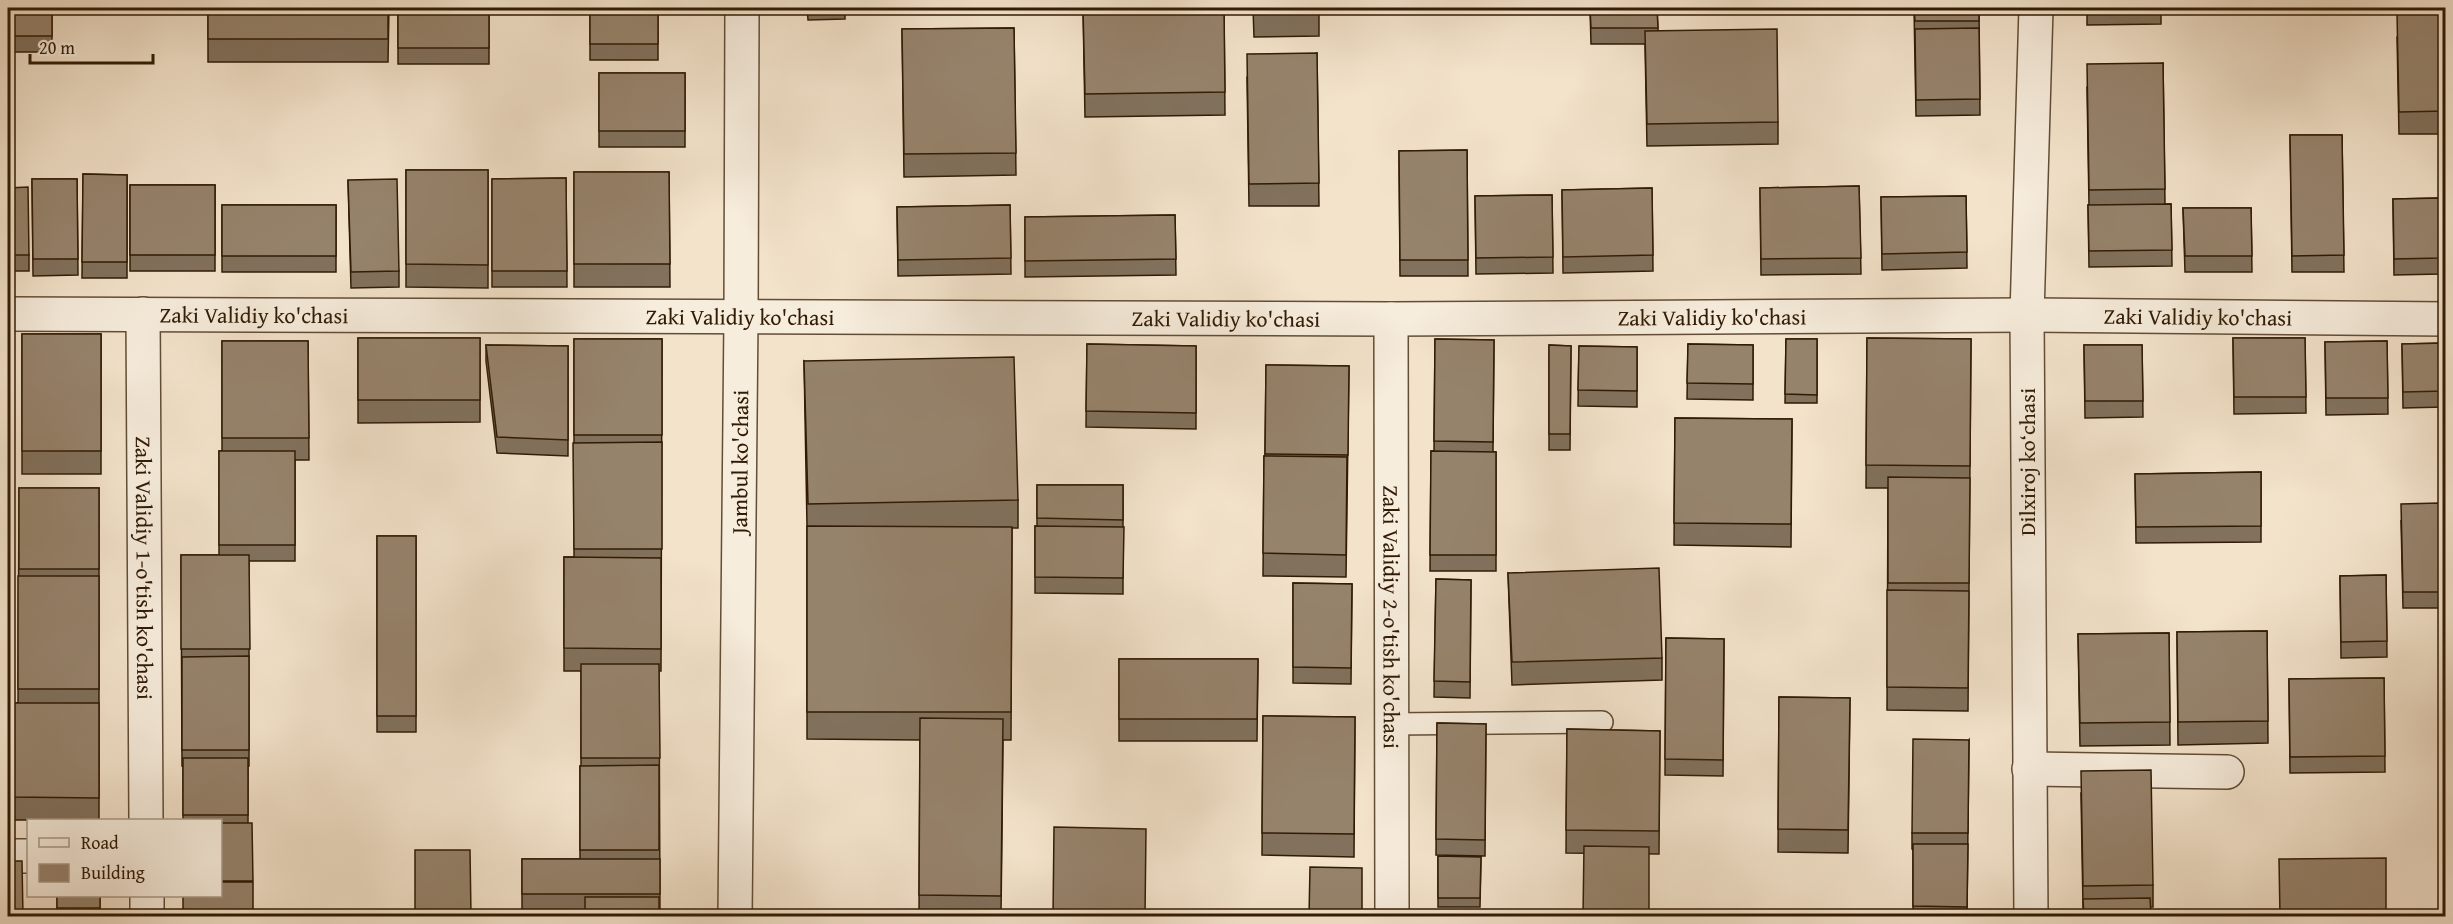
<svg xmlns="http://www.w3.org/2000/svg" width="2453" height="924" viewBox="0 0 2453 924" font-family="'Gentium Book Plus',serif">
  <rect width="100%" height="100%" fill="#f3e3cb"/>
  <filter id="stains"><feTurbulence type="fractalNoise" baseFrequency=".00333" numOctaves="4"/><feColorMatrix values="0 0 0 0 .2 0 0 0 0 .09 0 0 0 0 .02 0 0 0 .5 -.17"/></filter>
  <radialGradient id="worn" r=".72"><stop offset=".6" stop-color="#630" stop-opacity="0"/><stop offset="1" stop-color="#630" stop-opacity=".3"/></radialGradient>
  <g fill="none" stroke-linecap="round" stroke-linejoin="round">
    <defs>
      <path id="service" d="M1391 724 1602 722"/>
      <g id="minor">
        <path id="s1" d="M8 314 1391 319 2027 315 2446 319"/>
        <path id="s2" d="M143 314 146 820"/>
        <path id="s3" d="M1391 319 1392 916"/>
        <path d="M2029 769 2227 772"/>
        <path d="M8 856H28"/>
        <path d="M147 896V916"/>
        <path id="s4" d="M735 916 741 318 742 8"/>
        <path d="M2031 916 2027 315 2036 8"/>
      </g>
    </defs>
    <use href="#service" stroke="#624d36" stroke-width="24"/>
    <use href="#minor" stroke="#624d36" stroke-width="36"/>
    <use href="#service" stroke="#f7eddd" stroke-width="21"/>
    <use href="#minor" stroke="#f7eddd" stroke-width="33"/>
  </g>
  <path fill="#81715d" stroke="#311b05" stroke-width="1.5" d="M8 8H52V52H8Z
    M208 8H389L388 62H208Z
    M398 8H489V64H398Z
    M590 8H658V60H590Z
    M807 8H845V19L808 20Z
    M867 8H1011L867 10Z
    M1083 8H1224L1225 115 1085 117Z
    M1253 8H1319V36L1254 37Z
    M1590 8H1657L1658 30 1778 122V144L1647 146 1645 44H1591Z
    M1914 8H1979L1980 115 1916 116Z
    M2087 8H2161V24L2087 25Z
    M2445 14V134H2399L2397 37Z
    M1014 28 1016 175 904 177 902 29Z
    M1317 53 1319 206H1249L1247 77Z
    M2163 63 2165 204H2171L2172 266 2089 267 2088 205H2089L2087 87Z
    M599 73H685V147H599Z
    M2290 135H2342L2344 272H2292Z
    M1467 150 1468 276H1400L1399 151Z
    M406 170H488V288L406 287Z
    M574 172H669L670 287H574Z
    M83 174 127 175V278H82Z
    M566 178 567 287H492V179Z
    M32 179H77L78 275 33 276Z
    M348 180 399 271V287L351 288Z
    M130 185H215V271H130Z
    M1859 186 1861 274 1761 275 1760 188Z
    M8 188 29 255V271H8Z
    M1652 188 1653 271 1563 273 1562 190Z
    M1552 195 1553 273 1476 274 1475 196Z
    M1966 196 1967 268 1882 270 1881 197Z
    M2440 198 2441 274 2394 275 2393 199Z
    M222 205H336V272H222Z
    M1010 205 1011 274 898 276 897 207Z
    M2183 208H2251L2252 272H2185Z
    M1175 215 1176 275 1025 277V217Z
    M22 334H101V474H22Z
    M358 338H480V422L358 423Z
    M1867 338 1971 339 1968 711 1887 710 1888 488H1866Z
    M2233 338H2305L2306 413 2234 414Z
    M574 339H662L661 671H659L660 910H522V859H580V766H581V671H564V557H574Z
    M1435 339 1494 340 1493 452H1496V571H1430L1431 451H1434Z
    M1786 339H1817V403H1785Z
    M222 341H308L309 460H295V561H249V766H248V823L220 896V820H183V766H182L181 555H219V451H222Z
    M2387 341 2388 414 2326 415 2325 342Z
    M2445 343V407L2403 408 2402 344Z
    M1087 344 1196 346V429L1086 427Z
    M1688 344 1753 345V400L1687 399Z
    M486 345 568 346V456L497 453 486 361Z
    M1549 345 1571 346 1570 450H1549Z
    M2084 345H2142L2143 417 2085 418Z
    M1579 346 1637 347V407L1578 406Z
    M804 361 1018 500V528H1012L1011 740H1003L1001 916H919L920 740 807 739V526Z
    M1266 365 1349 366 1346 577 1263 576 1264 456H1265Z
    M1675 418 1792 419 1791 547 1674 545Z
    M2261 472V542L2136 543 2135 474Z
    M1037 485H1123V594L1035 593V526H1037Z
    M19 488H99V820H12L11 703H18Z
    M2401 520 2441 592V608H2403Z
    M377 536H416V732H377Z
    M1508 573 1662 658V680L1512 685Z
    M2386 575 2387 657 2341 658 2340 576Z
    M1436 579 1471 580 1470 698 1434 697Z
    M1293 583 1352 584 1351 684 1293 683Z
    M2267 631 2268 743 2178 745 2177 632Z
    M2169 633 2170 745 2080 746 2078 634Z
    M1666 638 1724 639 1723 776 1665 775Z
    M1119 659H1258L1257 741H1119Z
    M2384 678 2385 772 2290 773 2289 679Z
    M1779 697 1850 698 1848 853 1778 852Z
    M1263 716 1355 717 1354 857 1262 855Z
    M1437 723 1486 724 1485 856 1436 855Z
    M1567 729 1660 731 1659 854 1566 853Z
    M1969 740 1967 916 1913 914V849H1912V833Z
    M2081 794 2153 885V907L2083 908Z
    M1438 856 1481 857 1480 907H1438Z
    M57 896H100V916H57Z"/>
  <path fill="#96836c" stroke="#311b05" stroke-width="1.5" d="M8 8H52V36H8Z
    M208 8H388V39H208Z
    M398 8H489V48H398Z
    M590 8H658V44H590Z
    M1083 8H1224L1225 92 1085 94Z
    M1253 8H1319V13L1254 14Z
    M1590 8H1657L1658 28H1591Z
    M1914 8H1979V21H1915Z
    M2087 8H2161L2087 9Z
    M2397 14H2445V111L2399 112Z
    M1014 28 1016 153 904 154 902 29Z
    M1979 28 1980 99 1916 100 1915 29Z
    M1777 29 1778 122 1647 124 1645 31Z
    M1317 53 1319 183 1249 184 1247 54Z
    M2163 63 2165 189 2089 190 2087 64Z
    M599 73H685V131H599Z
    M2290 135H2342L2344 255 2292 256Z
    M1467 150 1468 260H1400L1399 151Z
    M406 170H488V265L406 264Z
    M574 172H669L670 264H574Z
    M83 174 127 175V262H82Z
    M566 178 567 271H492V179Z
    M32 179H77L78 259H33Z
    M397 179 399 271 351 272 348 180Z
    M130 185H215V255H130Z
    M1859 186 1861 258 1761 259 1760 188Z
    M28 187 29 255H8V188Z
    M1652 188 1653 255 1563 257 1562 190Z
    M1552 195 1553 257 1476 258 1475 196Z
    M1966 196 1967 252 1882 254 1881 197Z
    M2440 198 2441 258 2394 259 2393 199Z
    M2171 204 2172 250 2089 251 2088 205Z
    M222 205H336V256H222Z
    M1010 205 1011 258 898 260 897 207Z
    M2183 208H2251L2252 256H2185Z
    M1175 215 1176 259 1025 261V217Z
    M22 334H101V451H22Z
    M358 338H480V400H358Z
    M1867 338 1971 339 1970 466 1866 465Z
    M2233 338H2305L2306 397H2234Z
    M574 339H662V435H574Z
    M1435 339 1494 340 1493 442 1434 441Z
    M1786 339H1817V395L1785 394Z
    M222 341H308L309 438H222Z
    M2387 341 2388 398H2326L2325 342Z
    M2445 343V391L2403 392 2402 344Z
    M1087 344 1196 346V413L1086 411Z
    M1688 344 1753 345V384L1687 383Z
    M486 345 568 346V440L497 437Z
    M1549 345 1571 346 1570 434H1549Z
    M2084 345H2142L2143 401H2085Z
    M1579 346 1637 347V391L1578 390Z
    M1014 357 1018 500 808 504 804 361Z
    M1266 365 1349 366 1348 455 1265 454Z
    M1675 418 1792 419 1791 524 1674 523Z
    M662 442V549H574L573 443Z
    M219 451H295V545H219Z
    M1431 451 1496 452V555H1430Z
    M1264 456 1347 457 1346 555 1263 553Z
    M2261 472V526L2136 527 2135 474Z
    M1888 477 1970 478 1969 583H1888Z
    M1037 485H1123V520L1037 518Z
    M19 488H99V569H19Z
    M2439 503 2441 592H2403L2401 504Z
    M807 526 1012 527 1011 712H807Z
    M1035 526 1124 527 1123 578 1035 577Z
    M377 536H416V716H377Z
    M181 555H249L250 649H181Z
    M564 557 661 558V649L564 648Z
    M1659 568 1662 658 1512 662 1508 573Z
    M2386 575 2387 641 2341 642 2340 576Z
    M18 576H99V689H18Z
    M1436 579 1471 580 1470 682 1434 681Z
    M1293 583 1352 584 1351 668 1293 667Z
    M1887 590 1969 591 1968 688 1887 687Z
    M2267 631 2268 721 2178 722 2177 632Z
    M2169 633 2170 722 2080 723 2078 634Z
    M1666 638 1724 639 1723 760 1665 759Z
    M249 656V750H182V657Z
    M1119 659H1258L1257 719H1119Z
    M581 664H659L660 758H581Z
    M2384 678 2385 756 2290 757 2289 679Z
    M1779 697 1850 698 1848 830 1778 829Z
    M11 703H99V798L12 797Z
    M1263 716 1355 717 1354 834 1262 833Z
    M920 718 1003 719 1001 896 919 895Z
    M1437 723 1486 724 1485 840 1436 839Z
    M1567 729 1660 731 1659 831 1566 830Z
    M1913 739 1969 740 1968 833H1912Z
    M183 758H248V815H183Z
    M659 765V850H580V766Z
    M2151 770 2153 885 2083 886 2081 771Z
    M220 823H252L253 881H220Z
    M1054 827 1146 829 1145 916H1053Z
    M1913 844H1968L1967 907 1913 906Z
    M1584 846 1649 847V916H1583Z
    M415 850H470L471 916H415Z
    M1438 856 1481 857 1480 898H1438Z
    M2386 858V916H2280L2279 859Z
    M522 859H660V894H522Z
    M8 861H22L23 916H8Z
    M1310 867 1362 868V916H1309Z
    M220 882H253V916H183V896H220Z
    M57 896H100V908H57Z
    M585 897H659V916H585Z
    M2150 898 2151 916H2084L2083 899Z
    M1876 913 1967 914V916H1876Z"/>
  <g text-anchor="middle" stroke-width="4.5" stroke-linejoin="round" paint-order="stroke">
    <g font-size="22" fill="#311b05" stroke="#f7eddd">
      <text dy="8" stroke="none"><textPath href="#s1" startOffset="246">Zaki Validiy ko'chasi</textPath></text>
      <text dy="8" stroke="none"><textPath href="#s1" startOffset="1704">Zaki Validiy ko'chasi</textPath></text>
      <text dy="8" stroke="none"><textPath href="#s1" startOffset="2190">Zaki Validiy ko'chasi</textPath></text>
      <text dy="8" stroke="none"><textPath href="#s1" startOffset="732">Zaki Validiy ko'chasi</textPath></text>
      <text dy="8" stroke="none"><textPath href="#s1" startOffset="1218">Zaki Validiy ko'chasi</textPath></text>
      <text dy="8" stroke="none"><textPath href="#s4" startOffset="454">Jambul ko'chasi</textPath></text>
      <text transform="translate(2027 462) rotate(-90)" y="8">Dilxiroj ko‘chasi</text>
      <text dy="8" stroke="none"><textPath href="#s2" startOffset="254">Zaki Validiy 1-o'tish ko'chasi</textPath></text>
      <text dy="8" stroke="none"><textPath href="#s3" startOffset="298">Zaki Validiy 2-o'tish ko'chasi</textPath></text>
    </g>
  </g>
  <rect width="2453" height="924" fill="none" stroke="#f3e3cb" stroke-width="30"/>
  <rect x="9" y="9" width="2435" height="906" fill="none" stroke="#311b05" stroke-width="3"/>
  <rect x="15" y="15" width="2423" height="894" fill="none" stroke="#311b05" stroke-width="1.5"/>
  <rect x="27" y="819" width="195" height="78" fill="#f7eddd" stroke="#a89987" stroke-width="1.5"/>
  <rect x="39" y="838" width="30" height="9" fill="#f7eddd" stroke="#a89987" stroke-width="1.5"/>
  <text x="81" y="849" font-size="18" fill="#311b05">Road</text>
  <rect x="39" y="864" width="30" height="18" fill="#96836c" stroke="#a89987" stroke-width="1.5"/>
  <text x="81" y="879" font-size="18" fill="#311b05">Building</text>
  <path d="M30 54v9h123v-9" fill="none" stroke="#311b05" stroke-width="3"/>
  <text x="39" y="54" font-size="18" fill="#311b05" stroke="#f7eddd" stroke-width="4.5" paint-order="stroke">20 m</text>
  <rect width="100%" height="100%" filter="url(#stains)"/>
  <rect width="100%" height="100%" fill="url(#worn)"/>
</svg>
